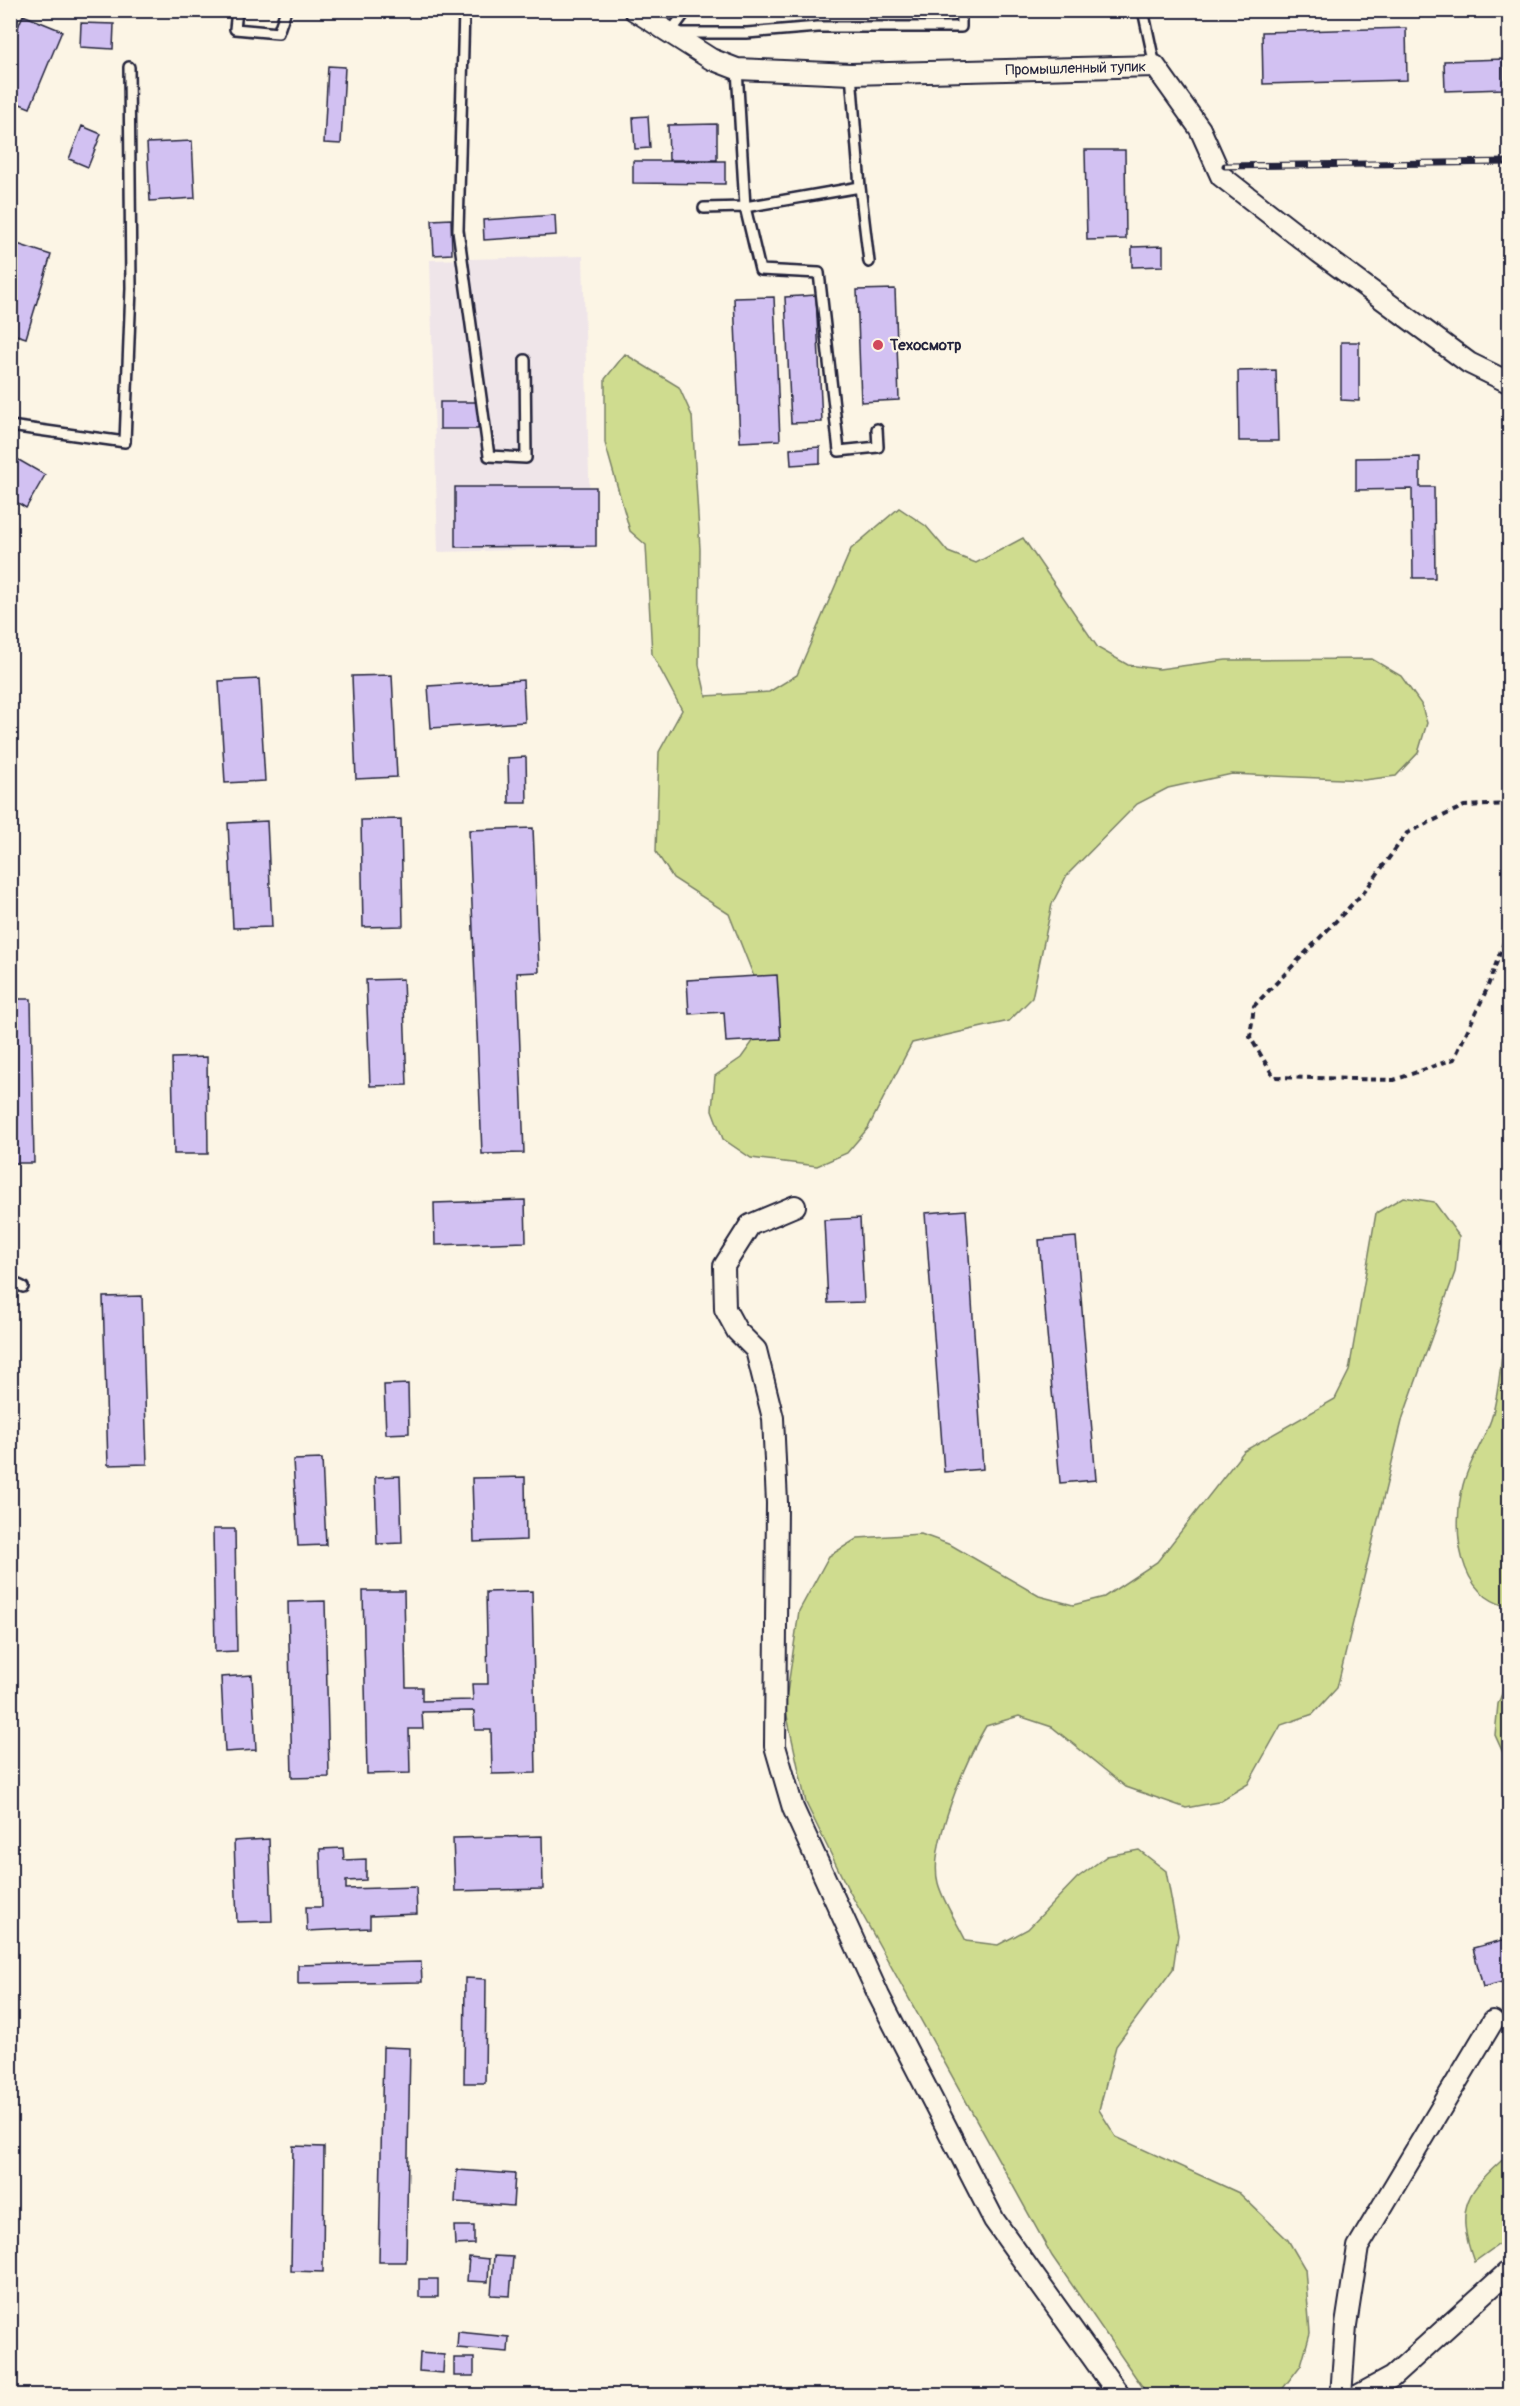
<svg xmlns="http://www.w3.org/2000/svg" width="1520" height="2406" viewBox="0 0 1520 2406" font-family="Pangolin,sans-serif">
  <rect width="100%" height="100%" fill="#fcf5e5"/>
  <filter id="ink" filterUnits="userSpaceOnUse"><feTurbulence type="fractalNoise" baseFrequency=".0167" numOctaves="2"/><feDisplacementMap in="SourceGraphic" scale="12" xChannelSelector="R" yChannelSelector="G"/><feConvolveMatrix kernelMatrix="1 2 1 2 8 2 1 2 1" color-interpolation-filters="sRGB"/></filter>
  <g filter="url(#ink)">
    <path fill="#efe5e9" d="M583 256 591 548 438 552 430 260Z"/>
    <path fill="#cfdc8f" stroke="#787f65" stroke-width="1.5" d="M625 354 679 387 692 416 700 549 699 665 706 696 769 692 797 675 851 549 899 508 926 526 948 552 976 563 1023 538 1098 648 1128 665 1159 669 1226 660 1372 659 1401 676 1421 704 1427 723 1418 753 1396 776 1364 780 1232 774 1168 788 1137 804 1067 875 1052 904 1032 998 1009 1021 912 1043 868 1128 847 1153 817 1166 751 1158 723 1139 712 1110 715 1076 741 1058 759 1033 764 1002 729 914 673 878 656 852 659 752 682 710 652 654 646 545 630 531 605 443V379Z
      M1403 1197 1434 1202 1459 1236 1455 1272 1403 1417 1337 1688 1313 1714 1281 1725 1248 1784 1218 1802 1186 1808 1126 1787 1052 1727 1019 1716 986 1726C967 1758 928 1847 938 1883 943 1902 957 1922 966 1941L998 1945 1028 1929 1077 1878 1107 1856 1139 1850 1166 1871 1178 1935 1173 1969 1116 2046 1099 2110 1116 2137 1239 2193 1288 2240 1305 2269 1310 2333 1301 2365 1281 2391 1274 2395H1148L1052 2256 847 1887 806 1803 785 1707 799 1611 829 1556 858 1538 921 1534 951 1545 1039 1596 1073 1605 1104 1597 1157 1562 1244 1451 1335 1399 1349 1371 1376 1213Z
      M1509 1276V1607C1457 1595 1452 1530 1463 1485 1469 1460 1487 1438 1493 1413 1503 1371 1504 1319 1509 1276Z
      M1509 1676V1766L1495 1735 1498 1704Z
      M1509 2154V2237L1474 2262C1454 2206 1467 2191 1509 2154Z"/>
    <path fill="#d2c1f2" stroke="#22223b" stroke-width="1.5" d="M23 15 62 31 30 108 10 100V47Z
      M81 23 114 24 113 49 80 47Z
      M1406 28 1407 80 1263 84 1262 32Z
      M1503 59 1504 89 1445 91 1444 61Z
      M328 66 345 67 341 144 324 143Z
      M648 116 650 148 635 149 633 117Z
      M717 124V160H669L668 125Z
      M82 126 101 134 88 167 69 159Z
      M192 141 195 198 150 201 147 143Z
      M1085 150H1125L1126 239 1087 240Z
      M633 161H725V184L633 183Z
      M555 215 556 235 484 240 483 220Z
      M451 219 452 254 434 255 432 220Z
      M11 242 51 255 26 338 10 333Z
      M1163 246V266L1132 267V247Z
      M895 289 899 400 861 402 857 290Z
      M816 295 822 422 791 423 785 297Z
      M774 297 780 440 740 442 734 298Z
      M1341 342H1359V401L1341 400Z
      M1276 370 1278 441H1239L1238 371Z
      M440 402H478V429H440Z
      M820 447V463L791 465 790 449Z
      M10 455 45 475 26 508 10 498Z
      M1420 457V487H1434L1435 578H1413L1412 489 1356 490V458Z
      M455 487H596V546L455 547Z
      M392 675 397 777 356 779 352 676Z
      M259 679 265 781 225 783 219 681Z
      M523 680 525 722 431 728 428 686Z
      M526 757 527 803H509L508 758Z
      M401 819 403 926 363 927 361 820Z
      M267 821 272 927 233 928 228 823Z
      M533 828 539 972 517 973 524 1153 482 1154 469 830Z
      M777 975 781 1039 726 1042 724 1012 689 1014 687 980Z
      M403 979 407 1085 370 1086 366 980Z
      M10 999H31L34 1163H10Z
      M207 1057 208 1154H174L172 1058Z
      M525 1200 526 1242 435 1245 434 1203Z
      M966 1210 983 1469 944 1472 925 1213Z
      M860 1218 864 1302 828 1303 824 1220Z
      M1076 1237 1096 1480 1060 1483 1039 1240Z
      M142 1296 147 1464 108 1465 103 1297Z
      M408 1384 409 1433 386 1434 384 1385Z
      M322 1459 326 1545 298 1546 293 1460Z
      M400 1476 402 1543 377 1544 375 1477Z
      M525 1477 526 1540 474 1542 472 1478Z
      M213 1529H235L237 1651 215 1652Z
      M363 1591H404L406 1687H422V1701L473 1700 472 1684H488L486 1592 532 1591 536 1773 492 1774 491 1730H475L474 1711 422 1712 423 1729H409L410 1773 367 1774Z
      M325 1601 329 1777 292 1778 288 1602Z
      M252 1675 256 1750 225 1752 221 1677Z
      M542 1836 543 1889 455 1891 453 1838Z
      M269 1839 272 1921 237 1922 234 1841Z
      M343 1848 344 1860 366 1859V1880L346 1881V1889L416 1887 417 1914 370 1916V1928L307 1931 306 1907H322L320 1849Z
      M1510 1938V1980L1483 1987 1473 1948Z
      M421 1962 422 1982 298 1984V1965Z
      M465 1978 486 1979 485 2083H464Z
      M383 2047 410 2048 406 2262H379Z
      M293 2146 324 2147 323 2272 291 2271Z
      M457 2170 515 2174 513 2206 455 2202Z
      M454 2226H474V2244L455 2245Z
      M494 2256 513 2257 510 2296 491 2295Z
      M469 2257 489 2259 488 2282 467 2281Z
      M419 2279H438V2297H419Z
      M458 2332 509 2337 508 2352 457 2348Z
      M420 2353 444 2355 443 2373 419 2371Z
      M454 2358H474V2376H454Z"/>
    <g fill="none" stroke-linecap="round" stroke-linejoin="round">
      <defs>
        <path id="lane" d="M237 10 235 29 278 33 286 10
          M464 10 458 230 489 456 526 458 525 360
          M1143 10 1155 66
          M677 33H747L818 27H961V10
          M669 34 687 10
          M851 74 860 187
          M704 208 745 207 737 69
          M869 262 860 187 745 207 760 270 819 273 839 451 878 447 877 429
          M10 426 125 442 131 288 129 67
          M10 1281 23 1287"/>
        <g id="street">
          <path id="s1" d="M634 10 711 59 737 69 851 74 1155 66 1200 129 1221 176 1320 253 1469 363 1510 383"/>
          <path d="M795 1206 750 1225 724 1266 725 1309 737 1331 756 1350 773 1418 777 1503 775 1746 793 1808 879 1996 994 2220 1120 2396"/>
          <path d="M1341 2396 1346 2325 1358 2247 1493 2021"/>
          <path d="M1357 2396 1392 2377 1510 2270"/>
        </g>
      </defs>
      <use href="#lane" stroke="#22223b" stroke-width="14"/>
      <use href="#street" stroke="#22223b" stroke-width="24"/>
      <path stroke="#22223b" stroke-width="4" stroke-dasharray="6 4.5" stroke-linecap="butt" d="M1510 804 1464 806 1407 833 1365 891 1254 1006 1250 1037 1274 1077 1394 1080 1454 1059 1486 991 1510 926"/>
      <use href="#lane" stroke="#fcf5e5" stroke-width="9"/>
      <use href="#street" stroke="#fcf5e5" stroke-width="20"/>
      <defs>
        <path id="rail" d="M1225 166 1510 162"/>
      </defs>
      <use href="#rail" stroke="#22223b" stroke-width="7"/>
      <use href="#rail" stroke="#fcf5e5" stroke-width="4.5" stroke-dasharray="14" stroke-linecap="butt"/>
    </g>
  </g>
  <circle fill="#d1495b" stroke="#fcf5e5" stroke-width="2" cx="878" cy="345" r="6"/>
  <g text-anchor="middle" stroke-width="4.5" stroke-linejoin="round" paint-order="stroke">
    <g font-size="15" fill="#22223b" stroke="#fcf5e5">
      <text dy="5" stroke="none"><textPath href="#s1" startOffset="458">Промышленный тупик</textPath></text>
    </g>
    <g font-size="15" font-weight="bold" fill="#22223b" stroke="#fcf5e5" text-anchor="start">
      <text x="890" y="350">Техосмотр</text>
    </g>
  </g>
  <rect width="1520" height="2406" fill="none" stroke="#fcf5e5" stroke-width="36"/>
  <rect x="18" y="18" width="1484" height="2370" fill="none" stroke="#22223b" stroke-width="2" filter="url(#ink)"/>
</svg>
